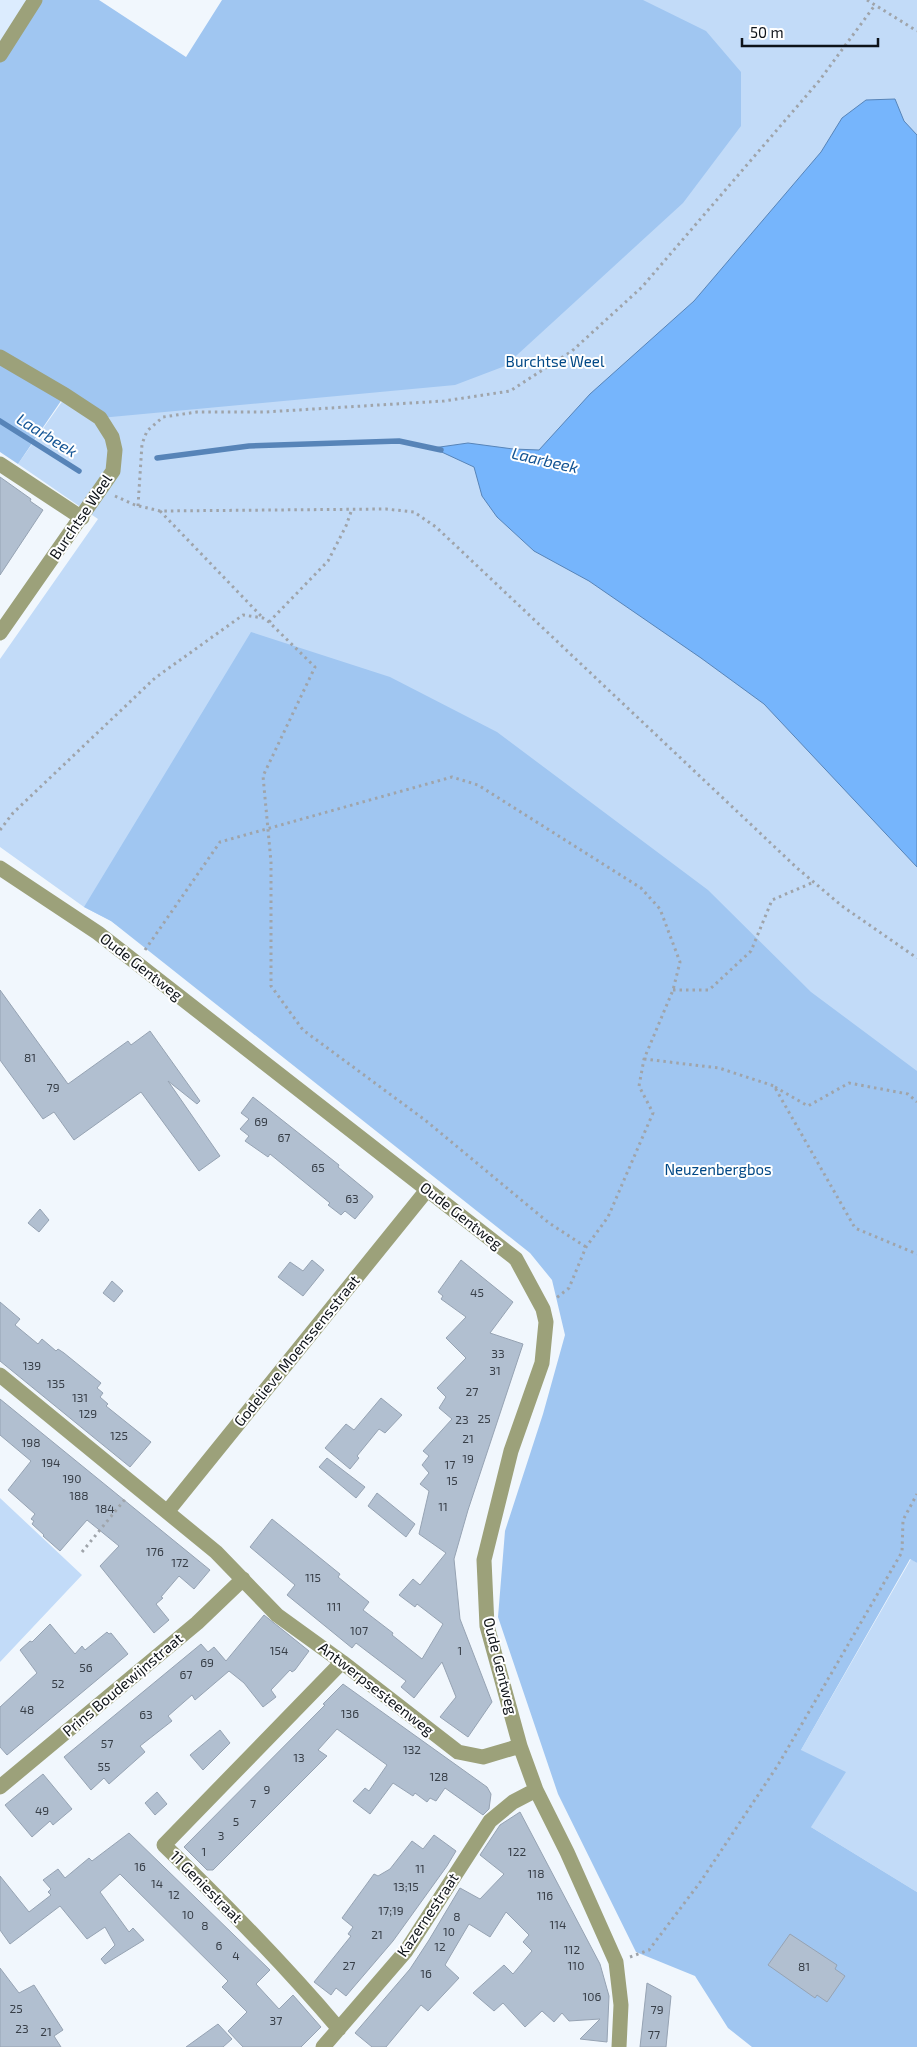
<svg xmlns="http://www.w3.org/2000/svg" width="917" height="2047" viewBox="0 0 917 2047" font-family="'Exo 2',sans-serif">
  <rect width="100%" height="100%" fill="#f1f7fd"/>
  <path fill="#dcecfe" d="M0 0H35L0 55Z"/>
  <path fill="#c2dbf8" d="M345 0H917V1479L111 921 84 907 0 847V659L98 519 18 464Z
    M0 1498 82 1575 0 1662Z
    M911 1559 917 1563V1892L811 1827 801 1750Z"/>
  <path fill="#a0c6f1" d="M35 0H99L186 57 222 0H643L706 31 741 72V126L683 203 505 366 455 385 100 418 65 395 18 464 0 452V55Z
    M251 632 390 677 497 732 708 890 811 992 917 1071V1563L910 1559 801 1750 846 1772 811 1827 917 1892V2047H752L728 2028 695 1976 636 1952 558 1794 498 1617 505 1531 543 1414 565 1335 552 1280 530 1253 111 921 84 907Z"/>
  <path fill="#76b5fc" stroke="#5784b8" d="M895 99 904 121 917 135V867L764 704 701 658 589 581 534 551 497 517 482 496 474 467 433 448 468 443 513 449 539 450 590 394 694 301 821 152 842 118 866 100Z"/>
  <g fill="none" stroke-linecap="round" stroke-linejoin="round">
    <path stroke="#5784b8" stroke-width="5.5" d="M0 421 79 471
      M157 458 249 446 399 441 441 450"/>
  </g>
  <path fill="#b1bfd0" stroke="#96a3b3" d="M0 477 31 499 30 501 43 510 0 575Z
    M0 990 68 1084 128 1041 131 1045 150 1031 200 1101 197 1104 168 1081 220 1156 199 1171 141 1092 74 1140 54 1112 43 1119 0 1060Z
    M253 1097 339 1165 338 1167 372 1195 373 1197 355 1219 345 1211 341 1215 328 1205 330 1203 270 1154 268 1157 245 1141 249 1136 240 1129 249 1119 241 1113Z
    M40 1209 49 1220 39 1232 28 1223Z
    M312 1260 324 1270 303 1296 278 1277 290 1262 303 1271Z
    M461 1260 513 1302 490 1333 523 1344 468 1510 454 1559 460 1619 492 1702 468 1737 440 1717 456 1697 442 1662 414 1698 401 1687 406 1681 356 1643 352 1648 287 1595 295 1585 250 1547 272 1519 340 1574 338 1577 369 1602 363 1610 393 1633 392 1635 422 1659 443 1624 417 1604 415 1607 399 1595 413 1579 420 1585 446 1553 419 1534 429 1491 420 1484 429 1473 422 1465 429 1456 423 1451 452 1419 439 1408 446 1397 437 1388 466 1358 446 1338 466 1317 441 1299 443 1296 438 1292Z
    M112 1281 123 1291 114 1302 103 1293Z
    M0 1302 20 1319 15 1325 38 1344 42 1339 56 1351 58 1349 64 1353 101 1383 97 1388 103 1393 100 1397 108 1404 106 1406 151 1442 130 1467 0 1361Z
    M381 1398 402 1415 385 1433 379 1429 357 1456 359 1458 350 1469 325 1448 346 1424 354 1430Z
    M0 1399 210 1570 194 1589 179 1576 161 1597 163 1598 156 1604 169 1620 154 1633 100 1566 119 1546 87 1520 60 1551 43 1536 44 1535 32 1524 34 1521 31 1519 35 1514 8 1490 31 1461 0 1435Z
    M327 1458 365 1487 356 1498 319 1467Z
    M377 1493 415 1524 406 1537 368 1506Z
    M264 1615 309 1651 295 1670 292 1672 290 1670 271 1690 276 1697 263 1707 244 1683 229 1671 195 1700 192 1695 168 1716 172 1721 140 1746 145 1752 109 1784 104 1778 91 1790 64 1757 201 1644 208 1652 214 1647 226 1661Z
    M50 1624 75 1654 82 1646 85 1650 107 1632 109 1634 111 1633 128 1654 7 1755 0 1747V1707L37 1673 20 1650 30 1641 32 1642Z
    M343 1684 487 1787 491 1794 489 1809 483 1815 445 1788 436 1801 430 1798 427 1802 415 1793 413 1796 393 1783 370 1814 353 1801 365 1788 369 1791 387 1765 337 1729 318 1750 327 1756 213 1870H207L184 1847 325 1705 323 1704Z
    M220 1730 230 1743 203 1770 190 1755Z
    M43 1774 72 1809 53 1825 50 1821 32 1837 5 1805Z
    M157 1792 167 1804 155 1815 145 1803Z
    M520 1812 600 1964 609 1996 607 2042 580 2039 600 2019 569 2021 562 2013 554 2022 542 2011 525 2027 503 2003 494 2011 473 1993 504 1965 513 1974 532 1951 523 1942 529 1935 506 1912 490 1937 469 1924 445 1965 459 1978 428 2011 421 2005 386 2047H372L355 2033 410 1969 429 1940 460 1888 480 1899 504 1874 480 1855 500 1825Z
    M129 1833 270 1970 256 1984 279 2009 293 1995 321 2027 301 2047H243L228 2031 247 2012 222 1987 228 1981 120 1874 100 1892 129 1932 133 1928 144 1940 105 1964 101 1959 115 1945 105 1927 87 1939 60 1906 10 1944 0 1930V1876L29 1912 51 1895 48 1892 51 1889 43 1880 58 1869 65 1878 89 1858 92 1861Z
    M434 1835 456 1851 447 1866 393 1941 346 1996 336 1988 331 1995 314 1982 351 1936 348 1934 353 1927 342 1918 374 1874 378 1876 390 1869 412 1841 423 1849Z
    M790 1934 837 1965 835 1969 845 1976 827 2002 817 1995 815 1998 768 1965Z
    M0 1968 19 1993 34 1985 63 2030 54 2036 61 2047H0Z
    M647 1983 671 1996 666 2047H640Z
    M218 2024 232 2039 223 2047H186Z"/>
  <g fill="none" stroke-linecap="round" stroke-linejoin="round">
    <path stroke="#9fa4aa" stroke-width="3" stroke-dasharray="2.5 4" stroke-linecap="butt" d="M867 0 917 31
      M115 496 135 505 160 511 386 509 414 512 436 527 797 868 842 906 917 958
      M138 506 142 444 147 431 163 417 197 412H265L444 401 510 391 572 351 642 287 819 81 875 5
      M160 511 262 617
      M269 622 328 561 346 526 352 509
      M0 830 13 813 155 678 243 615 263 618 269 622 315 667 263 776 271 862V986L303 1030 425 1120 549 1223 586 1247
      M145 950 220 842 452 777 478 785 641 888 660 909 680 962 673 990 644 1059 639 1086 653 1113 608 1217 586 1247 569 1288 555 1299
      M673 990H709L751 951 772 900 814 882
      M644 1059 719 1068 774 1086 855 1228 917 1254
      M775 1087 808 1106 849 1083 908 1094 917 1102
      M82 1552 126 1498
      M630 1957 649 1950 701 1881 778 1765 902 1552 903 1520 917 1494"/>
    <path stroke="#9ca17a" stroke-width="15" d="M0 55 35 0
      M0 357 65 395 100 418 112 437 115 450 113 471 0 633
      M0 464 82 518
      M0 868 98 933 516 1259 543 1309 546 1322 542 1363 511 1451 484 1560 487 1626 520 1746 536 1790 567 1852 616 1962 621 2005 619 2047
      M0 1375 216 1552 277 1615 342 1662 458 1752 483 1757 520 1746
      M167 1512 427 1190
      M0 1787 197 1623 243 1579
      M339 2029C284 1964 225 1904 164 1845L342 1662
      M323 2047 406 1951 490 1821 513 1802 536 1790"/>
  </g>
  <g text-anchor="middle" stroke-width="4" stroke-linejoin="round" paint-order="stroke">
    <g font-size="12" fill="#373e47">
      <text x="30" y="1062">81</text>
      <text x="53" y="1092">79</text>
      <text x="261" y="1126">69</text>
      <text x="284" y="1142">67</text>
      <text x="318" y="1172">65</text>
      <text x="352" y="1203">63</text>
      <text x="477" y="1297">45</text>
      <text x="498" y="1358">33</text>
      <text x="32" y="1370">139</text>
      <text x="495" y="1375">31</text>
      <text x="56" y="1388">135</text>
      <text x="472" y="1396">27</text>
      <text x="80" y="1402">131</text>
      <text x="88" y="1418">129</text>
      <text x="484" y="1423">25</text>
      <text x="462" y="1424">23</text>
      <text x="119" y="1440">125</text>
      <text x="468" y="1443">21</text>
      <text x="31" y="1447">198</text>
      <text x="468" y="1463">19</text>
      <text x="51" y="1467">194</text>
      <text x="450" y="1469">17</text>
      <text x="72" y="1483">190</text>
      <text x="452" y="1485">15</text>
      <text x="79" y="1500">188</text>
      <text x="443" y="1511">11</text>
      <text x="105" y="1513">184</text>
      <text x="155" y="1556">176</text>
      <text x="180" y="1567">172</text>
      <text x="313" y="1582">115</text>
      <text x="334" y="1611">111</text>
      <text x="359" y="1635">107</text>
      <text x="279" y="1655">154</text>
      <text x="460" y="1655">1</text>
      <text x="207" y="1667">69</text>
      <text x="86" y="1672">56</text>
      <text x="186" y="1679">67</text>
      <text x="58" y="1688">52</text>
      <text x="27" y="1714">48</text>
      <text x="350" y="1718">136</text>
      <text x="146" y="1719">63</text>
      <text x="107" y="1748">57</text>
      <text x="412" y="1754">132</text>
      <text x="299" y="1762">13</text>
      <text x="104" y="1771">55</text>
      <text x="439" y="1781">128</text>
      <text x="267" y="1794">9</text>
      <text x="253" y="1808">7</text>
      <text x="42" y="1815">49</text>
      <text x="236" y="1826">5</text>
      <text x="221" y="1840">3</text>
      <text x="204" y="1856">1</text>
      <text x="517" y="1856">122</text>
      <text x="140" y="1871">16</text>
      <text x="420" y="1873">11</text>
      <text x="536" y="1878">118</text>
      <text x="157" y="1888">14</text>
      <text x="406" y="1891">13;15</text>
      <text x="174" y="1899">12</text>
      <text x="545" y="1900">116</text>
      <text x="391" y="1915">17;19</text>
      <text x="188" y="1919">10</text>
      <text x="457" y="1921">8</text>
      <text x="558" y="1929">114</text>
      <text x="205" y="1930">8</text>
      <text x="449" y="1936">10</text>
      <text x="377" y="1939">21</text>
      <text x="219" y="1950">6</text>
      <text x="440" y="1951">12</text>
      <text x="572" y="1954">112</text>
      <text x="236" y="1960">4</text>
      <text x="349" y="1970">27</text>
      <text x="576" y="1970">110</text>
      <text x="804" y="1971">81</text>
      <text x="426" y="1978">16</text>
      <text x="592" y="2001">106</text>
      <text x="16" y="2013">25</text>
      <text x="657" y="2014">79</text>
      <text x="276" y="2025">37</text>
      <text x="22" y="2033">23</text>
      <text x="46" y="2036">21</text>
      <text x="654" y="2039">77</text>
    </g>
    <g font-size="15" fill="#004886" stroke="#fff">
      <text x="555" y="367">Burchtse Weel</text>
      <text x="718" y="1175">Neuzenbergbos</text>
    </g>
    <g font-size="15" fill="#0e1319" stroke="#fff">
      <text transform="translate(81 517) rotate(-56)" y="5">Burchtse Weel</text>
      <text transform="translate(141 967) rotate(38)" y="5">Oude Gentweg</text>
      <text transform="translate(461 1216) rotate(38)" y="5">Oude Gentweg</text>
      <text transform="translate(297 1351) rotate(-51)" y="5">Godelieve Moenssensstraat</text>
      <text transform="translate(500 1666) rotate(76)" y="5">Oude Gentweg</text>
      <text transform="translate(123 1685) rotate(-40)" y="5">Prins Boudewijnstraat</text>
      <text transform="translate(376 1689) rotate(38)" y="5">Antwerpsesteenweg</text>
      <text transform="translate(206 1887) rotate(45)" y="5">11 Geniestraat</text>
      <text transform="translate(428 1915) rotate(-56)" y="5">Kazernestraat</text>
    </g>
    <g font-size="16" font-style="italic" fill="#135494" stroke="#fff">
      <text transform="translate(47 435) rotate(32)" y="6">Laarbeek</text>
      <text transform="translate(545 460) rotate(13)" y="6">Laarbeek</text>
    </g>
  </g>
  <path d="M742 38v8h136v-8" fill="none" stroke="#0e1319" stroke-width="2.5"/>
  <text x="750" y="38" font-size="15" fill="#0e1319" stroke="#ffffff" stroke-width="4" paint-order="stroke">50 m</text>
</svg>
